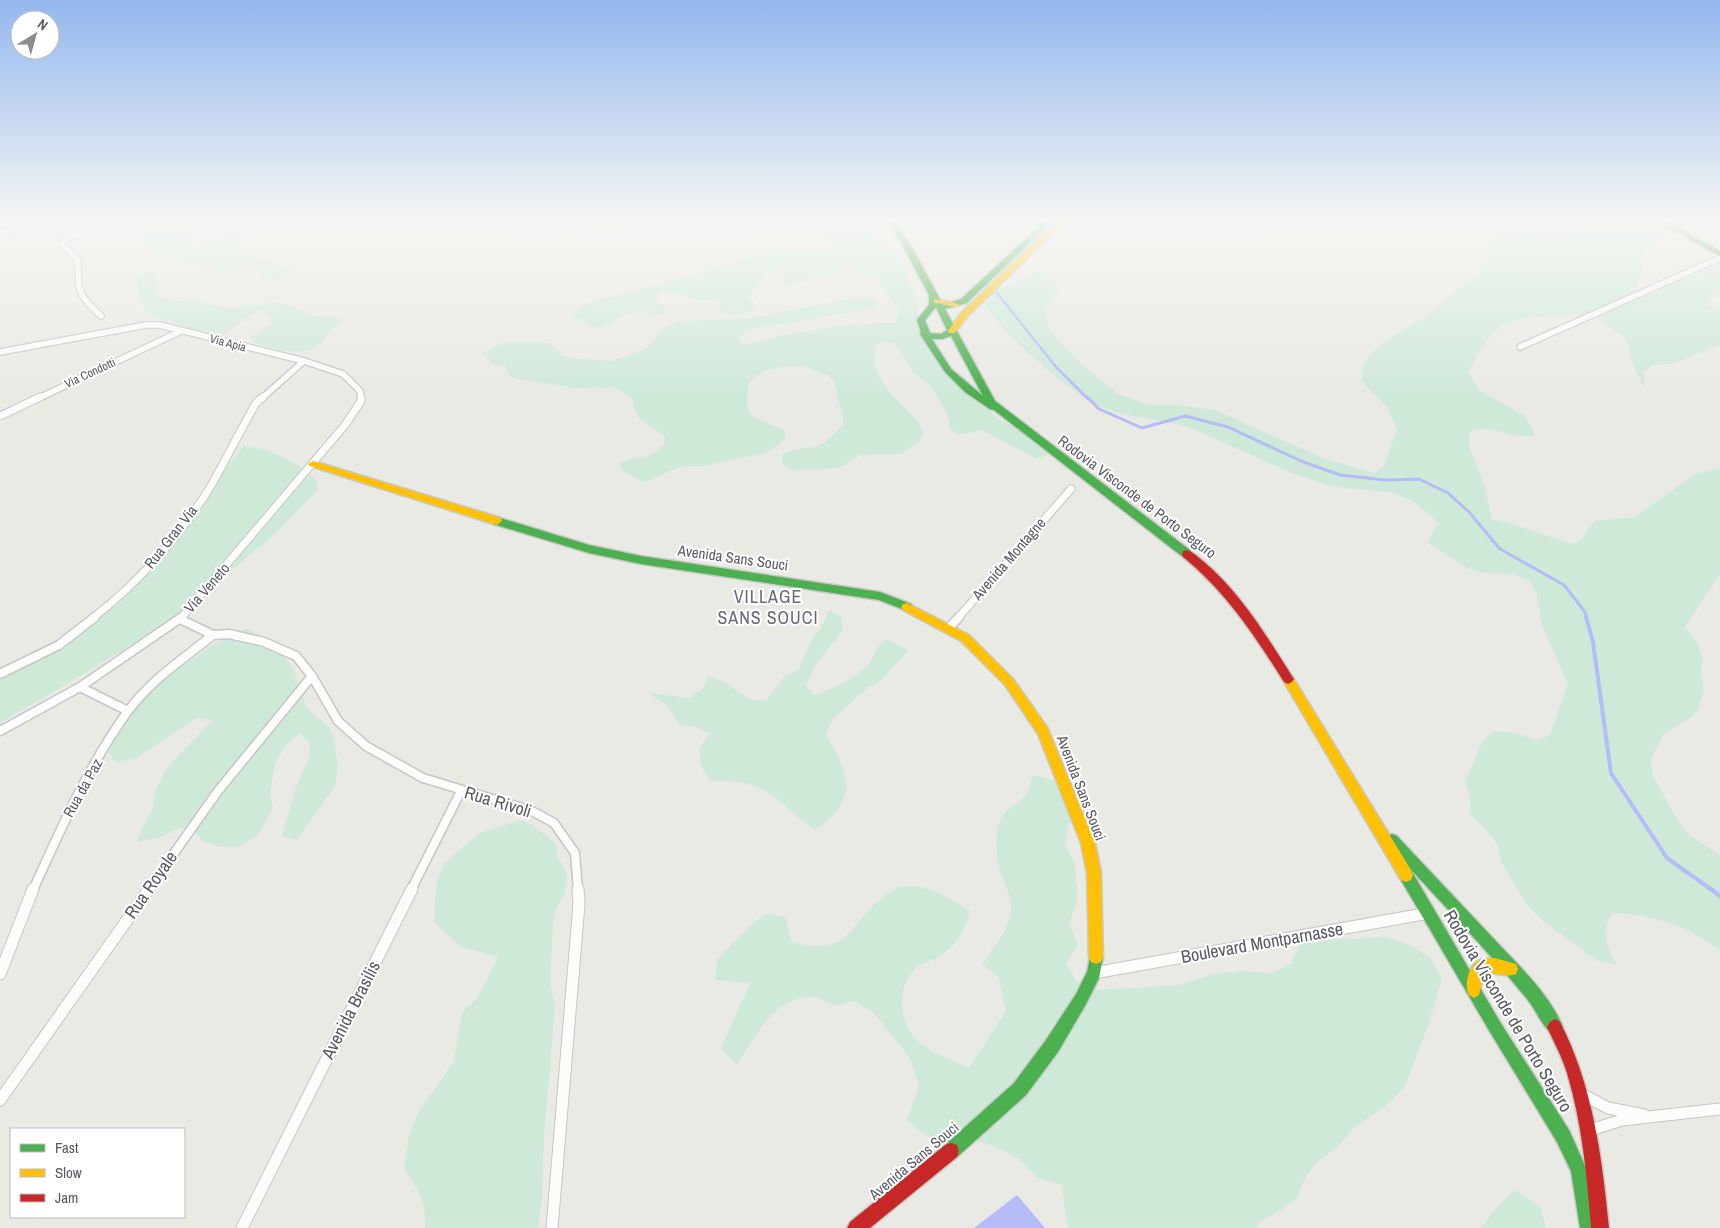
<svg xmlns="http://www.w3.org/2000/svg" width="1720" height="1228" viewBox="0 0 1720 1228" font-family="'Archivo Narrow',sans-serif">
  <rect width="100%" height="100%" fill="#e9eae4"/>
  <path fill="#cfe9d9" d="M132 221H196L186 232 195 239 189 249 194 253C208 246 224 233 240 239L236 250 239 254 273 261 291 272 287 277 277 282 262 277V272L250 263 227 270 147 251Z
    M596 221H640C617 227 599 244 573 237L577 231Z
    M1593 221H1650L1682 242 1673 238H1663L1642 254 1640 260 1642 274 1635 289 1644 295 1653 294 1666 285 1720 266V295L1710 299 1707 304 1720 311V345L1671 364 1652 365 1644 372V388L1632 362 1629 345 1624 337 1596 318 1584 314 1530 317 1505 322 1489 337 1468 372 1479 390 1525 416 1535 435C1512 442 1491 421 1469 432L1470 448 1485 488 1492 520 1503 521 1572 544 1583 538 1594 521 1635 517 1695 474 1720 468V574L1685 627 1698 644 1702 658 1701 673 1704 692 1696 714 1663 735 1651 760 1653 776 1676 817 1689 835 1720 855V950C1686 925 1654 915 1612 913 1601 935 1606 945 1617 965L1596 960 1544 922 1528 906 1501 862 1498 844 1470 813V797L1465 782 1483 740 1494 731 1515 733 1537 740 1550 735 1568 684 1542 625 1536 592 1529 581 1513 574 1483 573 1467 568 1428 543 1435 527 1440 524C1430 517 1421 506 1411 500 1390 487 1357 492 1333 486 1285 474 1239 448 1193 429 1165 418 1134 419 1105 409 1074 396 993 328 981 297 991 289 1000 289 1011 285 1023 279 1030 273 1044 272L1057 283 1059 291 1045 308 1049 328 1057 339 1093 374 1118 394 1149 405H1176L1215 410 1325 459 1375 473 1384 466 1397 429 1387 407 1361 380C1361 349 1397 334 1420 320 1433 312 1446 299 1459 289 1470 281 1484 270 1489 256 1493 248 1492 238 1502 234 1522 227 1543 234 1562 240L1569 231Z
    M855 226 877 240 901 263 915 294 918 308 917 322 930 345 998 419 1015 427 1049 455 1037 459 982 430 958 435 949 428 950 420 937 396 930 386 914 373 895 344 884 341 876 346 874 353 875 368 888 391 919 422 923 433 920 441 901 454 860 455 841 467 828 469 791 470 782 464V455C799 445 808 451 821 444 830 440 838 430 844 422L834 381 827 375 806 367H781L766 370 754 378 748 385 747 408 753 417 785 430V438C768 455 766 453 745 457 730 459 718 464 703 466 696 467 687 465 680 467 667 471 657 479 644 482L624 472 619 464C629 458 631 459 642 457 650 456 658 450 664 445L665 437 638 417 634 409 633 400 616 387 575 388 513 378 507 373 506 366 494 365 482 353 503 343 541 342 552 344 562 355 571 358 611 361 643 350 651 344 659 332 678 321 746 319 856 298 877 299 878 304 871 309 755 328 746 331 739 338 743 344C759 343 773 337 789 334 824 328 859 323 895 323L900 311 887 296 889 295 869 273 849 267 791 286 780 285 778 279 784 274 783 268C764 269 760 284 748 297L754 302 756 308C743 314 732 320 720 310L721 304 716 299C696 303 681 293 662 291L655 297 658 302 665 307 666 313C652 319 650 310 636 312 623 313 611 323 599 329L582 322 573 315 577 309 586 304 776 251 797 248 829 250 835 246 829 241 827 236 834 232Z
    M150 273 158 275C148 305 182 300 199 302 209 303 219 308 229 308 246 308 262 302 279 303 290 304 299 312 311 315 322 317 334 315 344 321 341 324 337 325 334 327 328 331 326 338 321 343 302 359 273 349 252 342L251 337 273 323 271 318 260 310C244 316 233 333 215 338 202 341 194 331 184 326 179 324 175 322 170 320 164 318 157 319 151 315 141 308 134 286 138 274Z
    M244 446C270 448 299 462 317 482L318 490 280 529 181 614 62 687 0 723V681L78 634 118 598Z
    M829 610 841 617 843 630 816 664 806 686 815 695C831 690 863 675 871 661 878 649 874 649 886 639L908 650 883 679 867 688 832 720 826 735C851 775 858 800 815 830 771 799 770 779 710 781L700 763V747L710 734 696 727 679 725 667 705 648 693 689 698 703 688 708 676 723 681 749 699 766 701 785 676 798 670 813 637 820 630Z
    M247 628 285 658 293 668 307 708 328 726 334 738 338 768 335 786 297 840 282 836 296 787 310 756 309 742 300 733 285 746 275 763 270 794 273 808 258 835 239 847H221L204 842 195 831 180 828 159 838 136 842 153 807 155 792 162 776 173 761 213 720 197 718 135 759 116 762 107 751 120 723 158 682 215 644Z
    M1032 776H1039L1060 782 1075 812 1068 827 1065 844 1074 862 1078 897 1069 925 1078 944 1066 964 1077 982 1100 990 1178 985 1213 974 1240 971 1273 973 1292 963 1301 941 1385 937 1410 945 1431 958 1442 979 1429 1023 1406 1084 1393 1100 1354 1128 1336 1148 1320 1160 1306 1176 1297 1198 1281 1210 1261 1221 1256 1228H1070L1067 1225 1062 1185 1037 1178 1019 1159 994 1146 949 1132 928 1137 907 1120 919 1086 910 1058 873 1012 853 1001C848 1002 839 1006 834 1005 827 1004 821 997 813 997 773 996 755 1037 737 1066L721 1048 750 983 715 980 717 960 749 926 766 914 785 917 792 942C807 946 819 948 834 943 847 939 856 925 864 915 873 905 886 892 898 888 921 880 951 898 970 911 964 933 956 947 935 959 929 962 920 963 915 969 894 991 899 1028 924 1046 937 1055 954 1061 969 1068L1006 1011 998 977 982 964C994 947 1008 931 1011 910 1012 897 1005 886 1001 874 996 860 994 834 1000 820 1011 799 1029 807 1032 776Z
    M520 820 533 825 556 844 557 857 565 868 567 878 564 895 556 909 553 923 550 980 555 1008 544 1137 542 1199 538 1228H425C427 1202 417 1189 404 1168L409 1136 419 1111 454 1061 462 1012 478 997 498 957 461 947 434 922 436 885 444 864 479 833Z
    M1515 1190 1540 1206 1546 1228H1480C1492 1215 1501 1201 1515 1190Z"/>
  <path fill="#b5bcf7" d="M1017 1195 1045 1228H974Z"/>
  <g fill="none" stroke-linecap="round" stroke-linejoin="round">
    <path stroke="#b5bcf7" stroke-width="2.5" d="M997 293 1056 367 1088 399"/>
    <path stroke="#b5bcf7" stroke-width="3" d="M1087 397 1099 409 1142 428 1185 416 1228 427 1301 461 1340 475 1385 480 1419 479 1448 493 1469 512 1500 549 1564 585 1585 612 1587 618"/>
    <path stroke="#b5bcf7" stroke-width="4" d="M1586 617 1593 642 1611 773 1667 858 1712 890"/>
    <path stroke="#b5bcf7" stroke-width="4.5" d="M1711 889 1720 896"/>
    <defs>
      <path id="street-far3" d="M93 221C87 234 71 233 62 244L78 260C78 291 77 294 101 316
        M0 233 63 221
        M1520 347 1720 258
        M0 352 146 325H160L304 361 343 374 360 391 361 399
        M37 399 181 331
        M261 399 304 361"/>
      <path id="street-far2" d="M0 416 40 397
        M93 618C139 582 182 534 212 484 227 457 241 430 256 403L263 397
        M181 618 345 425 361 401V397
        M958 618 1071 489"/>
      <path id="street-far1" d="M180 619 213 635 229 634 264 642 296 656 312 676 338 721 366 746 423 778 532 811 554 823 575 853 578 890
        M948 629 959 617
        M0 674 59 645 95 617
        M80 687 128 711
        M0 731 80 687 182 617
        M33 890C61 829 88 766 128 711 150 681 184 658 213 635
        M148 890 218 791 312 676
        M411 890 461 791"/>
      <path id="street" d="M1094 973 1429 913
        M0 974 33 889
        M1582 1094 1608 1108 1644 1115
        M0 1100 149 889
        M1587 1131 1622 1120 1720 1109
        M242 1228 412 889
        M552 1228 579 904 578 889"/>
      <path id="fast" d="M886 221H894L910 244 943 305 961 299 1045 221H1053L967 303 945 309 995 401 1191 551 1192 554 1191 557H1183L994 410 990 409 965 392 945 372 920 334 921 332 917 320 929 305V295L902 244ZM936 307 947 330 941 334 930 333 925 320ZM951 336 983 396 951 369 932 339H942Z
        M1656 221H1665L1720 251V256Z
        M497 517 589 545 641 556 880 592 911 604 913 607 907 611 879 600 641 564 589 553 493 524 492 521Z
        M1392 834 1397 836C1428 869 1460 903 1492 937 1517 964 1548 992 1563 1027L1560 1032 1555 1035C1543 1030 1536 1009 1527 999 1483 945 1434 895 1387 844L1385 840 1387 836Z
        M1406 868 1411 870 1500 1022 1569 1130 1587 1170 1598 1228H1580L1571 1171 1557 1142 1490 1032 1401 880 1399 875 1401 870Z
        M1096 950 1101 952 1103 957 1099 978 1086 1004 1058 1052 1026 1095 957 1157 951 1159 945 1157 943 1151 945 1145 1014 1083 1046 1040 1076 994 1087 972 1091 952Z"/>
      <path id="slow" d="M1057 221H1065L967 317 955 333H949L948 331 961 313Z
        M934 299 955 303 959 305 955 307 937 303H934Z
        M313 461 501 518 502 521 497 525 310 466 308 464Z
        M907 603 969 635 1013 679 1047 727 1095 843 1101 873 1103 957 1101 962 1096 964 1091 962 1089 957 1087 873 1081 843 1038 734 1005 685 961 641 903 610 901 607 903 604Z
        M1288 674 1292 676 1411 870 1413 875 1411 880 1406 882 1401 880 1284 682 1282 679 1284 676Z
        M1495 958 1516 964 1518 969 1516 974C1507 978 1497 972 1487 973L1483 977 1479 995 1474 998 1469 995C1464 985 1468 967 1478 961 1483 958 1490 958 1495 958Z"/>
      <path id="jam" d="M1187 550C1193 552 1198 557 1203 561 1240 592 1266 635 1292 676L1294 679 1292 682 1288 684 1284 682C1255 636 1226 592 1183 557L1182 554 1183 551Z
        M1555 1019 1560 1022C1593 1086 1602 1157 1609 1228H1591C1587 1176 1582 1123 1567 1073 1562 1057 1554 1042 1547 1027L1550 1022Z
        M951 1143 957 1145 959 1151 957 1157 870 1228H847L850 1222 945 1145Z"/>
    </defs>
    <use href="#street-far3" stroke="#c5c6c6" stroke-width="8"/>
    <use href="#street-far2" stroke="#c5c6c6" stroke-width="9"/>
    <use href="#street-far1" stroke="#c5c6c6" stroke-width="11"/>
    <use href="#street" stroke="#c5c6c6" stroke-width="13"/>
    <use href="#fast" stroke="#c8c8c8" stroke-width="3"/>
    <use href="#slow" stroke="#c8c8c8" stroke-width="3"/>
    <use href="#jam" stroke="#c8c8c8" stroke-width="3"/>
    <use href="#street-far3" stroke="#fcfcfb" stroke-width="5.5"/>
    <use href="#street-far2" stroke="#fcfcfb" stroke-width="7"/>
    <use href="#street-far1" stroke="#fcfcfb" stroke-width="8"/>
    <use href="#street" stroke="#fcfcfb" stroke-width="11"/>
    <use href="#fast" fill="#4caf50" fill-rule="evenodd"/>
    <use href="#slow" fill="#ffc107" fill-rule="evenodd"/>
    <use href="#jam" fill="#c62828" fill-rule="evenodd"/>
  </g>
  <linearGradient id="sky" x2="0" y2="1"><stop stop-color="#93b7ee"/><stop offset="0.56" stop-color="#f5f6f3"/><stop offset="1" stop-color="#f5f6f3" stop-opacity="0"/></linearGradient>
  <rect width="1720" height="393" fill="url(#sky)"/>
  <g text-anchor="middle" stroke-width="4" stroke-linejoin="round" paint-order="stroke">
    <g font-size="12" fill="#595963" stroke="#fff">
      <text transform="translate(228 343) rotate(15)" y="4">Via Apia</text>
      <text transform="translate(90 373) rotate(-25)" y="4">Via Condotti</text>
    </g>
    <g font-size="15" fill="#595963" stroke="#fff">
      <text transform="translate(1137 497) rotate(37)" y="5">Rodovia Visconde de Porto Seguro</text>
      <text transform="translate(171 537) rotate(-52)" y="5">Rua Gran Via</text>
      <text transform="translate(733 558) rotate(8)" y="5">Avenida Sans Souci</text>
      <text transform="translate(1009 559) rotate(-49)" y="5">Avenida Montagne</text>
      <text transform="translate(207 588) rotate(-49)" y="5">Via Veneto</text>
      <text transform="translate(83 788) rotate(-61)" y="5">Rua da Paz</text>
      <text transform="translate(1081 788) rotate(69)" y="5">Avenida Sans Souci</text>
      <text transform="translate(914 1161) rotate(-40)" y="5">Avenida Sans Souci</text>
    </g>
    <g font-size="18" letter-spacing="1" fill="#6a6a75" stroke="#fff">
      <text x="768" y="603">VILLAGE<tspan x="768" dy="21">SANS SOUCI</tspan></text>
    </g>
    <g font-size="18" fill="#595963" stroke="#fff">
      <text transform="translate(498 802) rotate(17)" y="6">Rua Rivoli</text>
      <text transform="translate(151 885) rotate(-55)" y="6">Rua Royale</text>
      <text transform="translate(1262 943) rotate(-10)" y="6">Boulevard Montparnasse</text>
      <text transform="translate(351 1010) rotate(-63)" y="6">Avenida Brasilis</text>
      <text transform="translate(1508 1011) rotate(59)" y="6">Rodovia Visconde de Porto Seguro</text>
    </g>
  </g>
  <rect x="10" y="1128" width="175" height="90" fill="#ffffff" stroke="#bdbdc1"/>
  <rect x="20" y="1144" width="25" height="8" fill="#4caf50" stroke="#bdbdc1"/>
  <text x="55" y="1153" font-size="15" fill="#595963">Fast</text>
  <rect x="20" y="1169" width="25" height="8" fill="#ffc107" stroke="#bdbdc1"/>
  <text x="55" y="1178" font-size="15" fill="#595963">Slow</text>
  <rect x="20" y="1194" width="25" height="8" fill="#c62828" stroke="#bdbdc1"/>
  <text x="55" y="1203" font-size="15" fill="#595963">Jam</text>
  <g transform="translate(35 35) rotate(37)"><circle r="24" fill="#ffffff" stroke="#bdbdc1"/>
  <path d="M0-4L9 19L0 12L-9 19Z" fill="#8b8c90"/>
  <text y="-8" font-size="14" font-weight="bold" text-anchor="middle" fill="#595963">N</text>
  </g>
</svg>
